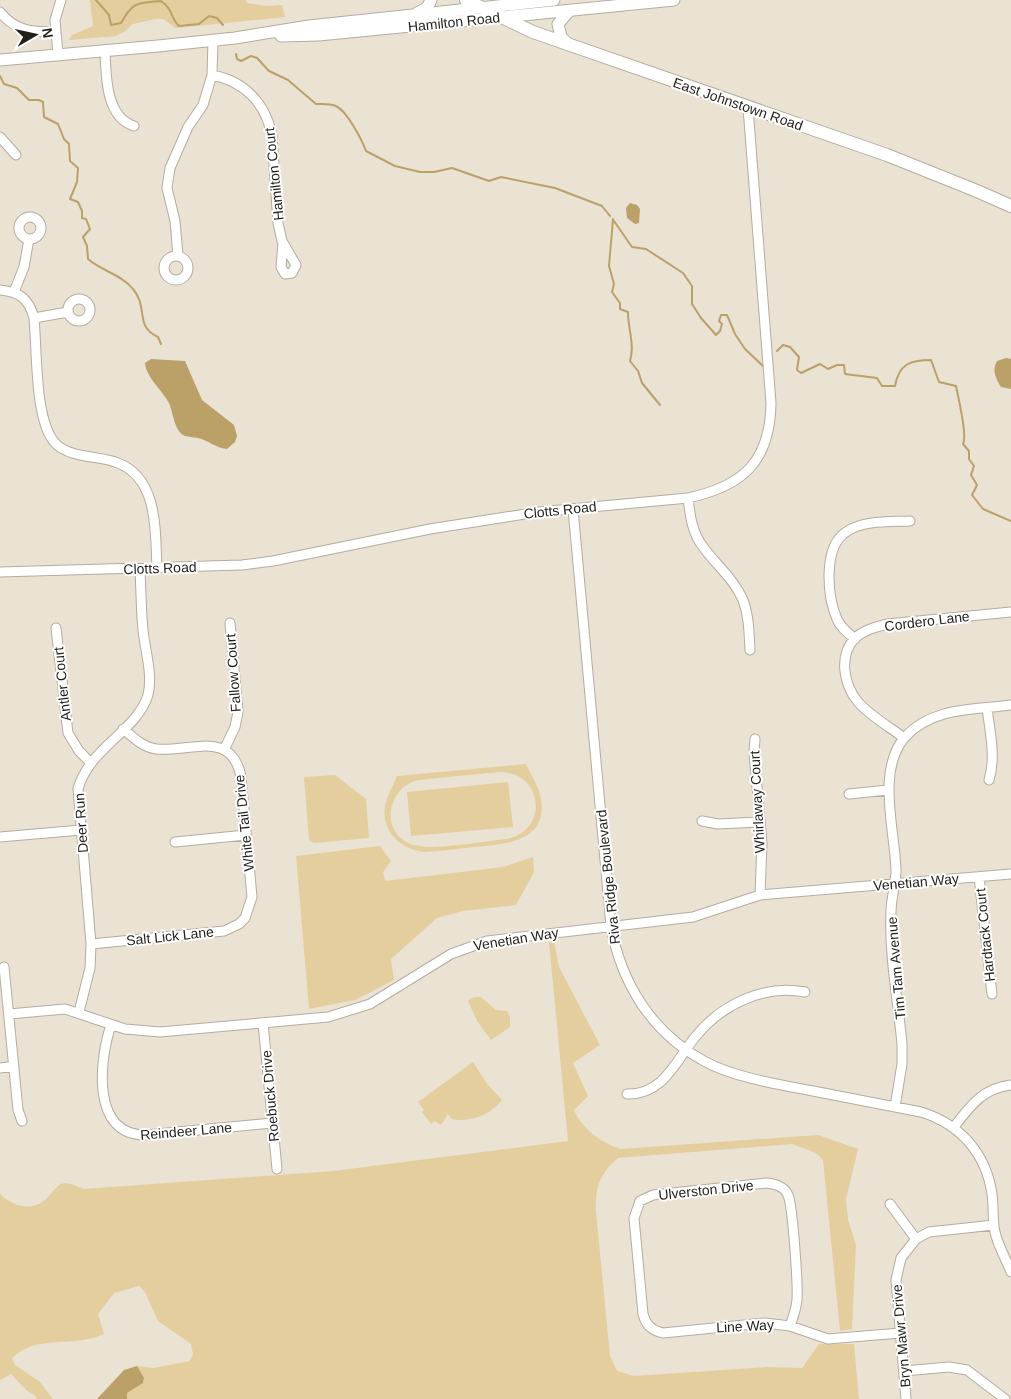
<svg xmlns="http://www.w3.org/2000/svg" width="1011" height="1399" viewBox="0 0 1011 1399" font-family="Helvetica,sans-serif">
  <rect width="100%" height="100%" fill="#eae2d3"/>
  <path fill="#e4ce9e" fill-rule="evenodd" d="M90 0H246L247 3 267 6 282 5 285 17 176 28 163 19H155L133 24 125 31 116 36 69 40 72 35 93 26Z
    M526 764C531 775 539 787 541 799 548 843 504 844 474 847 457 849 441 851 424 852 401 850 381 831 385 806 387 796 393 786 397 776ZM499 772C543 771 550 830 507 839 485 841 433 851 414 845 379 835 386 788 418 780Z
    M335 775 366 799 369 838 314 843 309 840 304 777Z
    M508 782 513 827 411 836 407 792Z
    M380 846 391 861 383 872 385 881 503 867 533 857 534 872 516 905 463 911 437 918 391 959 394 980 355 1000 309 1009 296 856Z
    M554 941 559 967 600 1045 573 1063 588 1096 574 1110C582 1129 601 1143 621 1149L818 1135 858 1149 846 1199 848 1220 856 1245 852 1329 840 1331 823 1160 816 1153 792 1144 618 1158C599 1174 595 1188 596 1212L610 1356 617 1371 634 1376 767 1367 802 1368 819 1344H854L859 1399H127V1393L143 1383 144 1378 137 1366 154 1368 190 1361 193 1354 191 1344 158 1321 145 1292 139 1286 114 1293 98 1314 104 1334C75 1348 36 1334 12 1358L15 1365 40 1382 53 1399H36V1396L26 1390 11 1374 0 1380V1193C10 1206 31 1212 45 1200 50 1196 55 1187 61 1184 68 1181 78 1187 84 1189L333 1171 568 1141 549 942Z
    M474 997H481L496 1010 507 1011 510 1017V1027L491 1040 477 1021 468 1001Z
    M473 1062 488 1085 502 1100C492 1114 470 1123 452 1119L448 1114 441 1125 434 1121 431 1124 422 1112 424 1110 418 1102Z"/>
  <path fill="#bba168" d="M630 203 637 205 640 209 639 223 635 224 627 218 626 208Z
    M1006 358 1011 359V389L1001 387C995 377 992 370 997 361Z
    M151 359 185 361 202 400 234 425 237 436 235 442 227 449C215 448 208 440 198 438 194 437 187 437 183 435 174 429 173 412 169 403 162 390 146 377 145 363Z
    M137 1366 144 1378 143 1383 127 1393V1399H97L124 1370Z"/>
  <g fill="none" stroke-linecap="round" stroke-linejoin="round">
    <path stroke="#bba168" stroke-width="2" d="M96 0 109 15 111 25 121 23C133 1 138 3 161 1 174 10 170 18 179 26L199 24 209 16 217 18 223 25
      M236 54 237 59 241 61 251 56 257 58 269 71 288 80 316 104C323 104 329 103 336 106 347 111 362 140 366 151L395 166 420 172H434L452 168 489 181 501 177 555 188 602 206 610 216
      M0 76 4 84 17 88 29 100H39L43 102 44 117 58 124 64 139 69 144 70 161 78 168 77 182 70 199 78 202 82 211V218L86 219 90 229 83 237 87 246 88 259C102 271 122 275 133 289 149 308 134 326 158 337L161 344
      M613 219 609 266 614 284 612 292 620 303V309L628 312C628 329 635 345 630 361L638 371 642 383 660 405
      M614 221 632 247 646 249 683 273 692 286V304L701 318 716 335 720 331 722 324 719 321 721 315H727L735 334 745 349 764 367
      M777 351 783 345 790 347 799 357 797 370 801 373 820 364 828 369 837 365H844L845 374 877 378 882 386H895C899 364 910 360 931 360L939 382 956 386C958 397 968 436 963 444L969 451V459L974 466 971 475 977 485 972 495 983 509 1011 521"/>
    <defs>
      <path id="minor" d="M0 12C15 31 32 32 54 32
        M105 50C106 74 105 117 134 126
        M58 54 55 20 61 0
        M212 75C245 81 266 104 272 136L278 223 282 241 296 265 292 273 285 274 281 267 283 243
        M0 137 16 155
        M19 228a11 11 0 1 1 22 0a11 11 0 1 1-22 0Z
        M178 256 175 221 167 188 170 168 188 127 203 105 212 75 213 40
        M164 268a12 12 0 1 1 24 0a12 12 0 1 1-24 0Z
        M0 290C20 292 29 299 34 318 37 350 35 414 52 439 58 449 73 454 85 456 96 458 108 459 118 463 159 479 155 532 157 568
        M14 292 24 267 29 239
        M68 310a11 11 0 1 1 22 0a11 11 0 1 1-22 0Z
        M34 318 68 312
        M688 498C690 515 692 534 704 548 717 566 734 579 743 600 749 616 749 633 750 650
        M573 509 611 926C621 983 652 1033 704 1061 732 1077 781 1085 813 1091 849 1098 885 1105 921 1112 960 1124 986 1153 992 1194 994 1207 992 1220 995 1232 998 1246 1006 1259 1011 1272
        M0 572 242 565 273 561 430 529 538 512 688 498C743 486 770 462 771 403L748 108
        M56 628 68 733 79 751 90 762
        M855 639C848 633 840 627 837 619 827 596 823 547 846 532 863 520 890 522 910 521
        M987 708C990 732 996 757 989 780
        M904 738C890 727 870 716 858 702 844 685 838 656 855 638 864 630 876 627 887 624L1011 612
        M755 739 754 753 762 843 760 895
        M224 750 235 727 238 712 230 623
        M849 794 888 790
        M702 821 718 824 760 822
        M0 837 81 830
        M175 842 246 835
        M979 877 992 994
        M91 944 224 931 239 924 245 918 252 897 241 777C232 728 187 753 156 749 142 747 133 737 123 729
        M4 967 18 1110 22 1121
        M79 1012 90 968 91 944 78 789C89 748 137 731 148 695 153 675 145 650 143 630 141 610 141 589 140 569
        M9 1014 65 1009 125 1029 160 1032 328 1017 370 1004 451 954 487 941 693 917 760 895 1011 874
        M263 1023 277 1169
        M111 1025C99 1061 91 1136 146 1135L272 1123
        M0 1068 14 1066
        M627 1094C664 1095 676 1060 696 1036 722 1004 765 984 805 992
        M895 1107 902 1064V1044C898 1000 889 955 891 912 891 898 896 884 896 870 895 831 876 770 905 737 932 707 974 710 1011 705
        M954 1127C970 1106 983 1088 1011 1085
        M890 1204 916 1239
        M790 1326C793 1318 796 1309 797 1300 798 1286 793 1207 788 1195 784 1186 775 1184 766 1183L653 1195 640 1201 634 1218 643 1314C646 1325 651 1330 663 1333L765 1323 790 1326 828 1339 900 1333
        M904 1371 949 1367 967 1370 1005 1399
        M906 1399 896 1280 901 1258 916 1239 929 1232 994 1225"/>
      <path id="major" d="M417 13 427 8 431 0
        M281 36 319 35 674 0
        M569 45 561 37 558 24 570 10
        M0 60 158 46 235 38 309 26 554 0"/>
      <path id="highway" d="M466 0 533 32 887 155 977 191 1011 206"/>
    </defs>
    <use href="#minor" stroke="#b4ad9f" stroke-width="11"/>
    <use href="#major" stroke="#b4ad9f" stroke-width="13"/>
    <use href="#highway" stroke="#b4ad9f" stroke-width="14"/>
    <use href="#minor" stroke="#fff" stroke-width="9"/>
    <use href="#major" stroke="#fff" stroke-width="11"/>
    <use href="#highway" stroke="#fff" stroke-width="12"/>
  </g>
  <g text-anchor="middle" stroke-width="4" stroke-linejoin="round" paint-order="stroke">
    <g font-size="14" fill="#221f19" stroke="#fff">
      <text transform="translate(454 22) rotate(-6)" y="5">Hamilton Road</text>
      <text transform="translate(738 104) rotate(19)" y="5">East Johnstown Road</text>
      <text transform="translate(274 174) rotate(-96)" y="5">Hamilton Court</text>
      <text transform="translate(560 510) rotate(-6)" y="5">Clotts Road</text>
      <text transform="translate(160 568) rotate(-2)" y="5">Clotts Road</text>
      <text transform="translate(927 621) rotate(-7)" y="5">Cordero Lane</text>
      <text transform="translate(233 673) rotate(-94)" y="5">Fallow Court</text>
      <text transform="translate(62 684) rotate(-96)" y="5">Antler Court</text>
      <text transform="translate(757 802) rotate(-93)" y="5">Whirlaway Court</text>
      <text transform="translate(81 823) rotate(-94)" y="5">Deer Run</text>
      <text transform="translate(244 823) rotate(-96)" y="5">White Tail Drive</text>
      <text transform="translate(608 877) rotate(-96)" y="5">Riva Ridge Boulevard</text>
      <text transform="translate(916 882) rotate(-5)" y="5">Venetian Way</text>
      <text transform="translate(985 935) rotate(-96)" y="5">Hardtack Court</text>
      <text transform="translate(170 936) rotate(-6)" y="5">Salt Lick Lane</text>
      <text transform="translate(516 939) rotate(-9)" y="5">Venetian Way</text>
      <text transform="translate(896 968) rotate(-95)" y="5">Tim Tam Avenue</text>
      <text transform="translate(270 1096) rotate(-95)" y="5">Roebuck Drive</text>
      <text transform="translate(186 1131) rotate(-5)" y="5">Reindeer Lane</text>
      <text transform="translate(706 1190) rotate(-6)" y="5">Ulverston Drive</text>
      <text transform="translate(745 1326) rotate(-3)" y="5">Line Way</text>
      <text transform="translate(901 1336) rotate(-95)" y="5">Bryn Mawr Drive</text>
    </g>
  </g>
  <g transform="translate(35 35) rotate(81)" stroke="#ffffff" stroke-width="4" paint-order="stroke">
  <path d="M0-4L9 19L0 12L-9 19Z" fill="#221f19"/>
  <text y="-8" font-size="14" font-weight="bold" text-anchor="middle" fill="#221f19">N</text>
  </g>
</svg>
